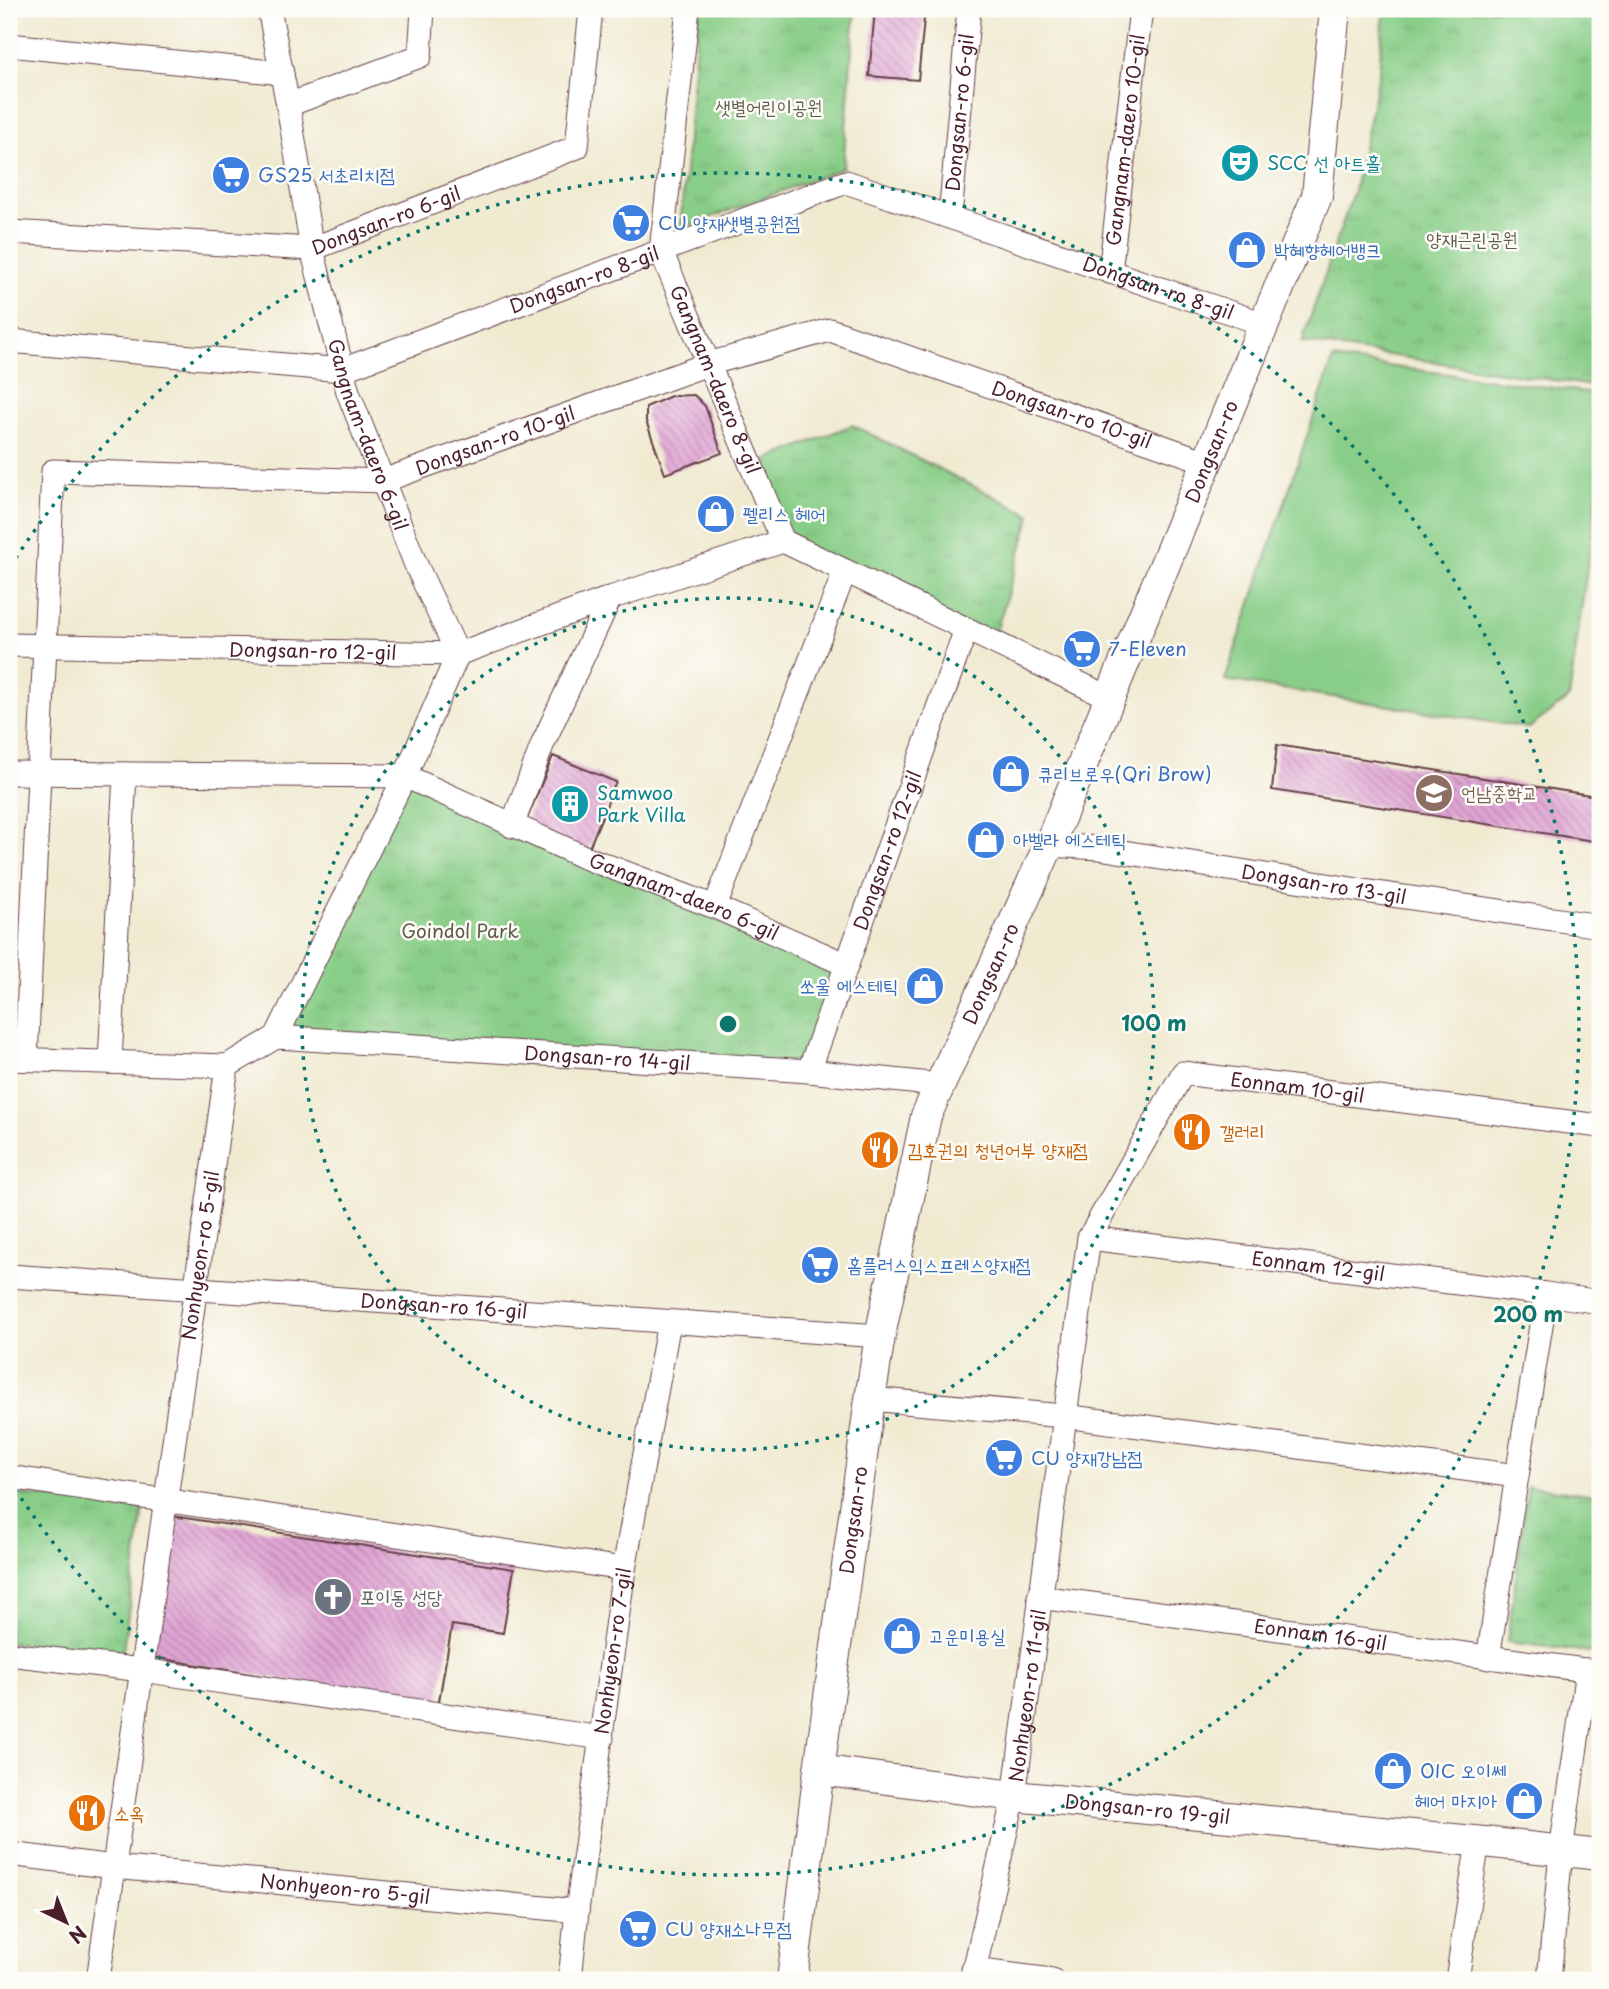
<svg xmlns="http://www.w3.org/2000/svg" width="1609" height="1989" viewBox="0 0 1609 1989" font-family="'Playpen Sans','Poor Story',sans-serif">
  <defs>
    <pattern id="grass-tufts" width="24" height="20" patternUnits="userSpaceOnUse" patternTransform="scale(1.75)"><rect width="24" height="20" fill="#89ce88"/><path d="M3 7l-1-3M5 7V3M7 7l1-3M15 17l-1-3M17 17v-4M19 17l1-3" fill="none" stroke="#78b076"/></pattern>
    <pattern id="building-back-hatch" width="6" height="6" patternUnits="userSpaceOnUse" patternTransform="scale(1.75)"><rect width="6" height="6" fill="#e0a5d4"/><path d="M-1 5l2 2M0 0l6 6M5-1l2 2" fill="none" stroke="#b886ac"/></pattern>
  </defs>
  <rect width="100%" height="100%" fill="#fdfcf7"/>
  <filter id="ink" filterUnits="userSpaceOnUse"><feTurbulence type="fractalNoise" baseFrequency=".0143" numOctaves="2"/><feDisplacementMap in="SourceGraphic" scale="14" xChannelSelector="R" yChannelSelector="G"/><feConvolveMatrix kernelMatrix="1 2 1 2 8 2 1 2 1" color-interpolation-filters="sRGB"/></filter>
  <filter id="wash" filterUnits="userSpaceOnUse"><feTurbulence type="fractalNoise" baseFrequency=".00686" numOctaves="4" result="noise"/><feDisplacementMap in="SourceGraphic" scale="28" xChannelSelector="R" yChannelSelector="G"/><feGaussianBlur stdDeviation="1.57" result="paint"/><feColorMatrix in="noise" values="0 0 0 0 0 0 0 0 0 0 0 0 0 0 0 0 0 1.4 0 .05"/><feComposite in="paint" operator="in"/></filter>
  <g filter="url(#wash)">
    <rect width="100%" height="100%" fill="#f0ead1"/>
    <path fill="url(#grass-tufts)" stroke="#6a765a" stroke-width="2" d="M699 9H855L843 168 680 229Z
      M1384 9H1600V387L1302 342 1354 190 1379 74Z
      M852 425 1031 515 993 642 783 541 751 466Z
      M405 776 847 965 809 1071 276 1037Z
      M1600 1463V1653L1507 1642 1528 1486 1596 1495Z
      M9 1493 143 1509 122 1656 9 1642Z"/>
    <path fill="#89ce88" stroke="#6a765a" stroke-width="2" d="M1333 359 1600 394V473L1569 698 1529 728 1225 680Z"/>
    <g id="blocks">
      <path fill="url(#building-back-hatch)" d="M875 9H925L918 80 869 76Z
        M694 395 705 406 722 453 665 474 646 421V407L671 396Z
        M1277 745 1596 796 1599 776H1600V842L1272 790Z
        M553 756 616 782 587 853 524 826Z
        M172 1516 514 1569 503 1633 452 1625 438 1707 147 1656Z"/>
    </g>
  </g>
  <g filter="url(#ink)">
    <use href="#blocks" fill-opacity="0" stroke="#633d44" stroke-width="2"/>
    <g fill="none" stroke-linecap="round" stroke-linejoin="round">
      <defs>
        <g id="minor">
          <path id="s1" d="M269 9 288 105 312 249 348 392 416 565 458 654 405 776 276 1037"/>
          <path id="s2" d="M688 9 661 251 783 541"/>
          <path d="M9 45 282 73"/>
          <path d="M288 105 420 56 423 9"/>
          <path id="s3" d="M950 217 969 9"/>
          <path id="s4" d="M9 232 312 249 577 147 591 9"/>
          <path id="s5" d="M1110 272 1141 9"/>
          <path id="s6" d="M9 341 342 370 846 182 1264 324"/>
          <path id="s7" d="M9 645 458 654 610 598 783 541 1110 698"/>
          <path id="s8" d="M9 773 405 776 584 857 715 907 847 965"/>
          <path d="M512 826 543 743 610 598"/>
          <path id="s9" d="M1049 845 1099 848 1364 891 1600 926"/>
          <path d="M715 907 845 571"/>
          <path id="s10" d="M276 1037 809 1071 939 1085"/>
          <path d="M9 1059 227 1066"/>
          <path id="s11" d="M26 1059 53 471 383 481 708 364 830 330 1207 462"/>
          <path d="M110 1062 125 774"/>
          <path d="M227 1066 276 1037"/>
          <path id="s12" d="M809 1071 966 629"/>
          <path id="s13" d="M1089 1238 1546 1294 1600 1302"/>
          <path id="s14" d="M9 1276 880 1336"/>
          <path d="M870 1399 1064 1416 1517 1476"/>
          <path d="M9 1477 624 1569"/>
          <path id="s15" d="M1039 1597 1600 1672"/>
          <path d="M9 1654 142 1670 602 1738"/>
          <path d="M1488 1658 1546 1294"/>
          <path id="s16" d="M9 1854 114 1867 577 1911"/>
          <path d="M973 1970 1052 1980"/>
          <path id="s17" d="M98 1980 227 1066"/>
          <path id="s18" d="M570 1980 577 1911 624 1569 669 1322"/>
          <path id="s19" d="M972 1980 1014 1796 1089 1238 1183 1073 1600 1126"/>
          <path d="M1457 1980 1478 1841"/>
          <path d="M1549 1980 1561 1851 1587 1670"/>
        </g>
        <g id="tertiary">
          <path id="s20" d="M819 1770 1014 1796 1484 1842 1600 1855"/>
          <path id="s21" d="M792 1980 819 1770 870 1399 880 1336 926 1116 1049 845 1317 196 1335 9"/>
        </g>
      </defs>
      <use href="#minor" stroke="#633d44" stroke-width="25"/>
      <use href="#tertiary" stroke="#633d44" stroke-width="32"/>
      <use href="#minor" stroke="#fff" stroke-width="23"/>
      <use href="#tertiary" stroke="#fff" stroke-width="30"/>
    </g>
  </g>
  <g fill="none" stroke="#0f766e" stroke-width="3.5" stroke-dasharray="3.5 7">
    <circle cx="728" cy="1024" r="426"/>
    <path d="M10 567A851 851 0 1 1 10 1481"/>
  </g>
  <defs>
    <symbol id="theatre-disc" viewBox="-11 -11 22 22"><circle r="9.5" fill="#0f9aa8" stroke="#fdfcf7"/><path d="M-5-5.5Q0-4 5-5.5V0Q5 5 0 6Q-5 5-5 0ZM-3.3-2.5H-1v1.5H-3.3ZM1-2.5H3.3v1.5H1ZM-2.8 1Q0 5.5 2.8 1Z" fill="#fff"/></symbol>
    <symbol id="supermarket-disc" viewBox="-11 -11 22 22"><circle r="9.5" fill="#3f7fe0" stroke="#fdfcf7"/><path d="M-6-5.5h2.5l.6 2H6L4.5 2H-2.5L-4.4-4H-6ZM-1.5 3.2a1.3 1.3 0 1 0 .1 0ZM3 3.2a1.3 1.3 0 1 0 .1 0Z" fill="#fff"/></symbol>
    <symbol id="shop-disc" viewBox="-11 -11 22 22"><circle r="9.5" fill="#3f7fe0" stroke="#fdfcf7"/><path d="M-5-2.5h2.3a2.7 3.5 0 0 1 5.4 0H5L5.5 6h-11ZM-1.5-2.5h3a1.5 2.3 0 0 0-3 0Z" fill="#fff"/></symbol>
    <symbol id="school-disc" viewBox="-11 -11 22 22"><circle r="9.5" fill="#8d6e63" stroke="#fdfcf7"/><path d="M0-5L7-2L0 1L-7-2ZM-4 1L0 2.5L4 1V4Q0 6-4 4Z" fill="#fff"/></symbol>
    <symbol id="building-disc" viewBox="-11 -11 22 22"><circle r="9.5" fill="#0f9aa8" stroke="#fdfcf7"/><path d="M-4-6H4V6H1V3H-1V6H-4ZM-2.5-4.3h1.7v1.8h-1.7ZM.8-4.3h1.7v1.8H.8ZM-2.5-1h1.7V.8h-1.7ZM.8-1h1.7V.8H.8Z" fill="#fff"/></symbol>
    <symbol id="restaurant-disc" viewBox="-11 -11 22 22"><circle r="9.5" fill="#e8710a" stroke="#fdfcf7"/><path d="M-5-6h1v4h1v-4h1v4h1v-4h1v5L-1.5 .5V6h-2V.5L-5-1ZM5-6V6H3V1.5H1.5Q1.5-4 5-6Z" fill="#fff"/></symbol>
    <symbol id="church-disc" viewBox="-11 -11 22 22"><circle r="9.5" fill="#6b7280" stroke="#fdfcf7"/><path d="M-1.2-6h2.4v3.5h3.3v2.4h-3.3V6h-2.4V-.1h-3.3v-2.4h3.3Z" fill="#fff"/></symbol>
  </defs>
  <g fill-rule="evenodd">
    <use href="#theatre-disc" x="1218" y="141" width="44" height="44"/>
    <use href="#supermarket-disc" x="209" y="153" width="44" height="44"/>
    <use href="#supermarket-disc" x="609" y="201" width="44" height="44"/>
    <use href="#shop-disc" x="1225" y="228" width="44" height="44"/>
    <use href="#shop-disc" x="694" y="492" width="44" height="44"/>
    <use href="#supermarket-disc" x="1060" y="627" width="44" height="44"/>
    <use href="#shop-disc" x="989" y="752" width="44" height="44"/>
    <use href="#school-disc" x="1412" y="771" width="44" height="44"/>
    <use href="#building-disc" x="548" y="782" width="44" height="44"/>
    <use href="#shop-disc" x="964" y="818" width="44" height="44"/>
    <use href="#shop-disc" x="903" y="964" width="44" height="44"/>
    <use href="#restaurant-disc" x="1170" y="1110" width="44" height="44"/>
    <use href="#restaurant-disc" x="858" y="1128" width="44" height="44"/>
    <use href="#supermarket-disc" x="798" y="1243" width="44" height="44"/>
    <use href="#supermarket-disc" x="982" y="1436" width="44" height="44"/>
    <use href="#church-disc" x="311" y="1575" width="44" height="44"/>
    <use href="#shop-disc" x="880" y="1614" width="44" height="44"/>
    <use href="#shop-disc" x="1371" y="1749" width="44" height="44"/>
    <use href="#shop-disc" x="1502" y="1779" width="44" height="44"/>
    <use href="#restaurant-disc" x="65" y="1791" width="44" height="44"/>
    <use href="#supermarket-disc" x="616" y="1907" width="44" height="44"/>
  </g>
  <g text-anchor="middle" stroke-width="5" stroke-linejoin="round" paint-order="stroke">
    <g font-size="19" fill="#605c4c" stroke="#fdfcf7">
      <text x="769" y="114">샛별어린이공원</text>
      <text x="1472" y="246">양재근린공원</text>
      <text x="460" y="938">Goindol Park</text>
    </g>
    <g font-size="19" fill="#4a1f2b" stroke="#fdfcf7">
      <text dy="7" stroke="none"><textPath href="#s3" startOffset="105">Dongsan-ro 6-gil</textPath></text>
      <text dy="7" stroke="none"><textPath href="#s5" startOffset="133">Gangnam-daero 10-gil</textPath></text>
      <text dy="7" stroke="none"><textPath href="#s4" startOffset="383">Dongsan-ro 6-gil</textPath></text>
      <text dy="7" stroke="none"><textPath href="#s6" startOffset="593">Dongsan-ro 8-gil</textPath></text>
      <text dy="7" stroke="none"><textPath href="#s6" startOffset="1202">Dongsan-ro 8-gil</textPath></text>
      <text dy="7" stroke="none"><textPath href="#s2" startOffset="383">Gangnam-daero 8-gil</textPath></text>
      <text dy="7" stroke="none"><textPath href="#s11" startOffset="1647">Dongsan-ro 10-gil</textPath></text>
      <text dy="7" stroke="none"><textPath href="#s1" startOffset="438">Gangnam-daero 6-gil</textPath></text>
      <text dy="7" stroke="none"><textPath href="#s11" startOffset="1038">Dongsan-ro 10-gil</textPath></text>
      <text dy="7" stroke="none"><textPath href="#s21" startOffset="1598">Dongsan-ro</textPath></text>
      <text dy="7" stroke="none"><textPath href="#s7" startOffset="304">Dongsan-ro 12-gil</textPath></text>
      <text dy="7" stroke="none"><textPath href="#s12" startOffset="234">Dongsan-ro 12-gil</textPath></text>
      <text dy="7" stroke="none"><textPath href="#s9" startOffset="278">Dongsan-ro 13-gil</textPath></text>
      <text dy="7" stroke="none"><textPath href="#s8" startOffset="700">Gangnam-daero 6-gil</textPath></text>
      <text dy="7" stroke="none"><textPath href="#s21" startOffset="1031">Dongsan-ro</textPath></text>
      <text dy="7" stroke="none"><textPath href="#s10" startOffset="332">Dongsan-ro 14-gil</textPath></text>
      <text dy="7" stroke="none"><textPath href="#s19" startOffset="1057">Eonnam 10-gil</textPath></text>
      <text dy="7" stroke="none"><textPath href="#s17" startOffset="732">Nonhyeon-ro 5-gil</textPath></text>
      <text dy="7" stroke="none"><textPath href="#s13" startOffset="231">Eonnam 12-gil</textPath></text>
      <text dy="7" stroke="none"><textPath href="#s14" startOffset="436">Dongsan-ro 16-gil</textPath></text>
      <text dy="7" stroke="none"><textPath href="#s21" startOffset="464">Dongsan-ro</textPath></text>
      <text dy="7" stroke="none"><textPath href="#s15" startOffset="284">Eonnam 16-gil</textPath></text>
      <text dy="7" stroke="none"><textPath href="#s18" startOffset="332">Nonhyeon-ro 7-gil</textPath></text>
      <text dy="7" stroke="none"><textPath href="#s19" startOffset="290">Nonhyeon-ro 11-gil</textPath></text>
      <text dy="7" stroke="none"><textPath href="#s20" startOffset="331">Dongsan-ro 19-gil</textPath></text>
      <text dy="7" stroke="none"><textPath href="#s16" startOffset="338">Nonhyeon-ro 5-gil</textPath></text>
    </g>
    <g font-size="19" fill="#0d838f" stroke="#fdfcf7" text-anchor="start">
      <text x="1267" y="170">SCC 선 아트홀</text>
      <text x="597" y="800">Samwoo<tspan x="597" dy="22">Park Villa</tspan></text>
    </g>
    <g font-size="19" fill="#366cbe" stroke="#fdfcf7" text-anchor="start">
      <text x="258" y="182">GS25 서초리치점</text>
      <text x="658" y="230">CU 양재샛별공원점</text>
      <text x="1274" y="257">박혜향헤어뱅크</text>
      <text x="743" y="521">펠리스 헤어</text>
      <text x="1109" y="656">7-Eleven</text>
      <text x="1038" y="781">큐리브로우(Qri Brow)</text>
      <text x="1013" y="847">아벨라 에스테틱</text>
      <text x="898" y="993" text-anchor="end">쏘울 에스테틱</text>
      <text x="847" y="1272">홈플러스익스프레스양재점</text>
      <text x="1031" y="1465">CU 양재강남점</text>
      <text x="929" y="1643">고운미용실</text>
      <text x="1420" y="1778">OIC 오이쎄</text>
      <text x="1497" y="1808" text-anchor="end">헤어 마지아</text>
      <text x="665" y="1936">CU 양재소나무점</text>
    </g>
    <g font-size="19" fill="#785e54" stroke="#fdfcf7" text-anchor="start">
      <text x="1461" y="800">언남중학교</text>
    </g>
    <g font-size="19" fill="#c56008" stroke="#fdfcf7" text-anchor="start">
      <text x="1219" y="1139">갤러리</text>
      <text x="907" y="1157">김호권의 청년어부 양재점</text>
      <text x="114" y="1820">소옥</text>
    </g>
    <g font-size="19" fill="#5b616d" stroke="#fdfcf7" text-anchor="start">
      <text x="360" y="1604">포이동 성당</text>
    </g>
  </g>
  <circle cx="728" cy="1024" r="10" fill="#0f766e" stroke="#fdfcf7" stroke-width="3.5"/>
  <g font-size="21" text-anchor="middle" font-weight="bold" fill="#0f766e" stroke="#fdfcf7" stroke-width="5" stroke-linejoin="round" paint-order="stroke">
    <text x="1154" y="1031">100 m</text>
    <text x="1528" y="1322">200 m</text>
  </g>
  <rect width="1609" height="1989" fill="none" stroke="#fdfcf7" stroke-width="35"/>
  <g transform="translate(66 1922) rotate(137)" stroke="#fdfcf7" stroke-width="5" paint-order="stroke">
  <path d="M0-5L12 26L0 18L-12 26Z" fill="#4a1f2b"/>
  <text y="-10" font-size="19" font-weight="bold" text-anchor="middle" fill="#4a1f2b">N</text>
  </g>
</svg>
